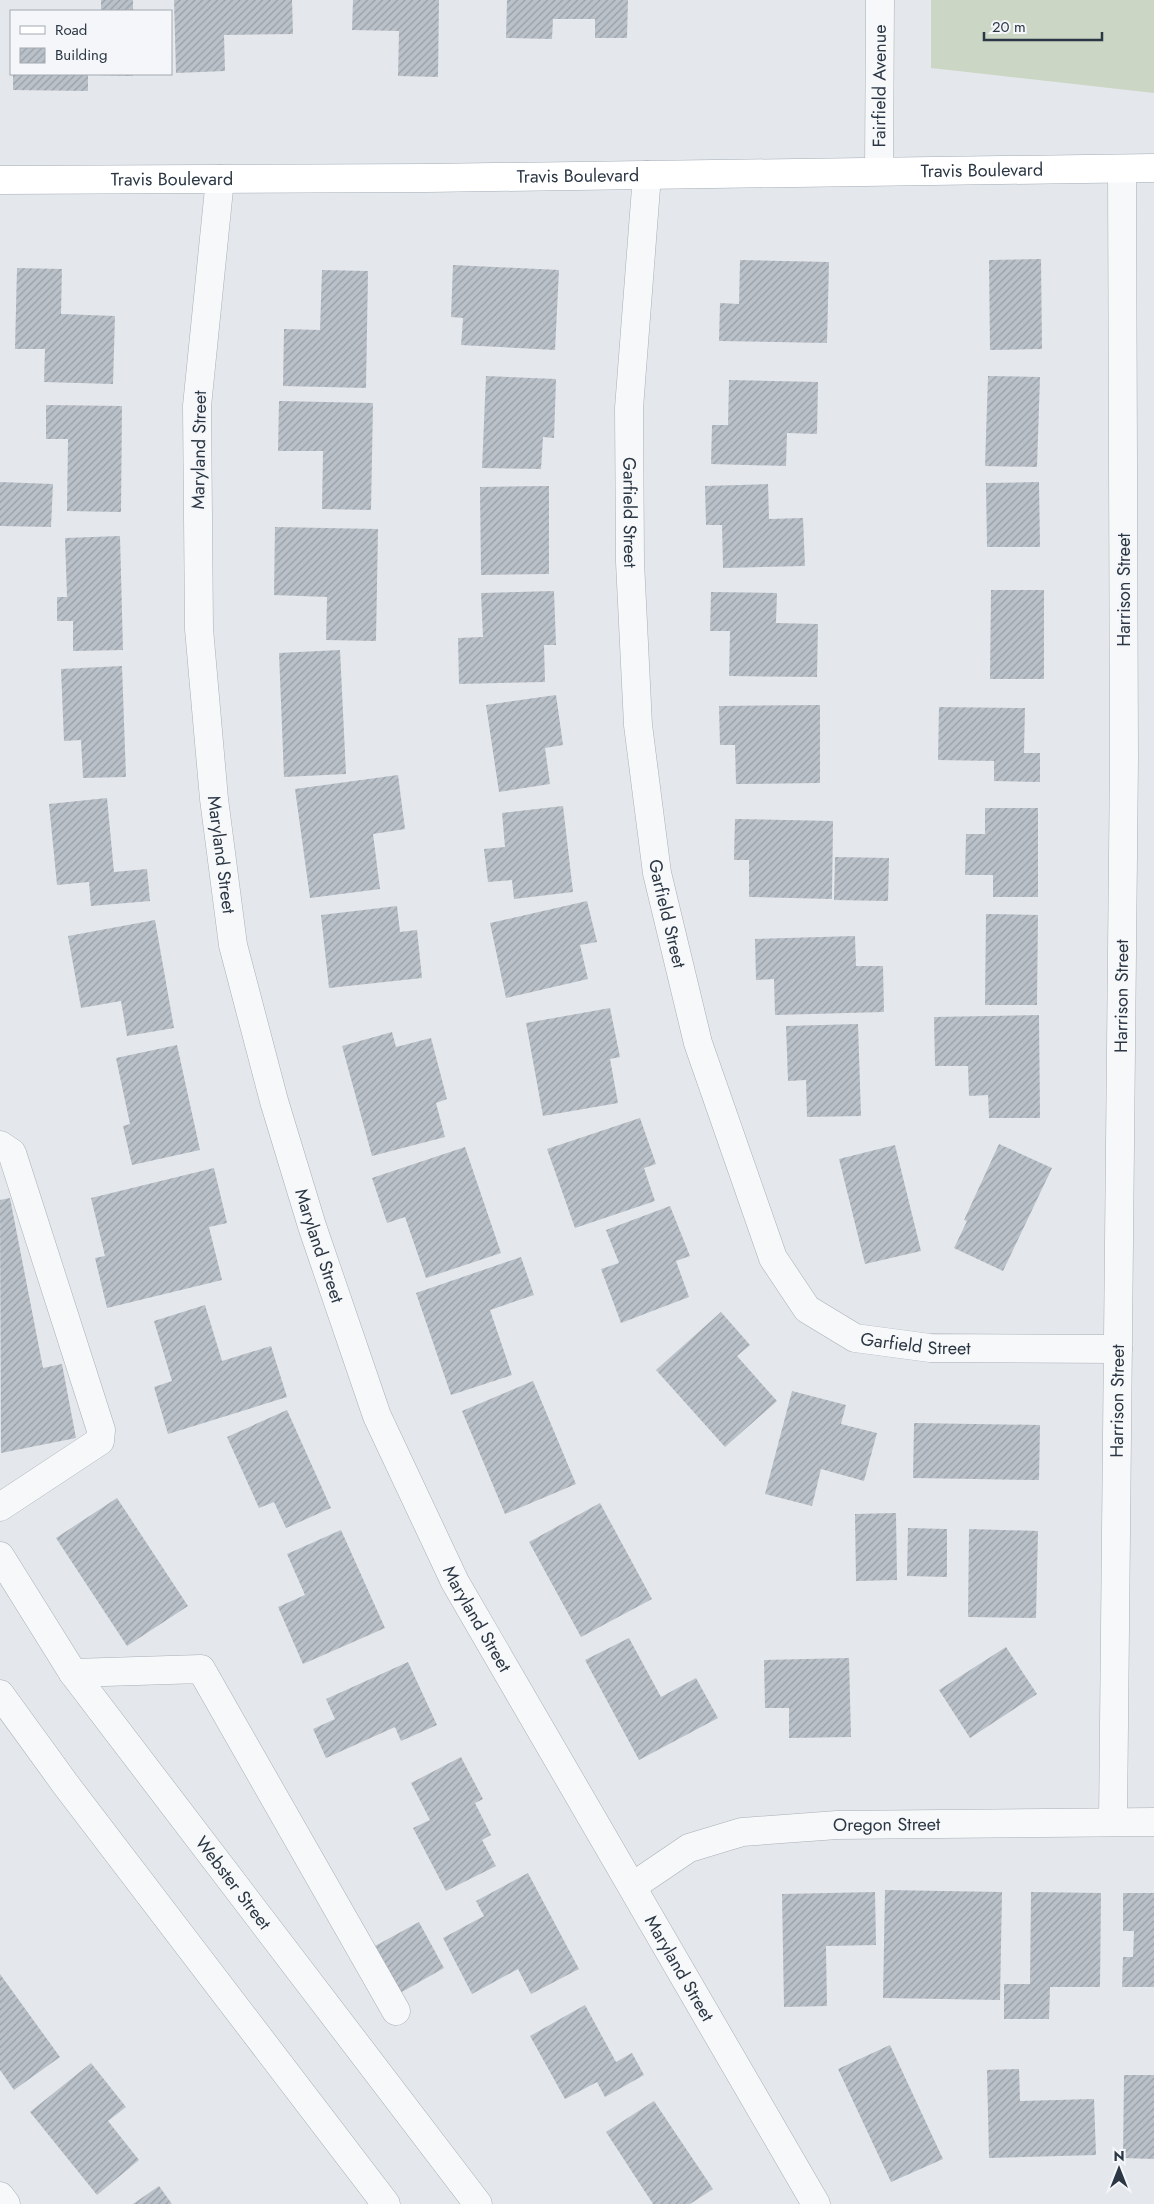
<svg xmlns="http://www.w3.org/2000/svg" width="1154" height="2204" viewBox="0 0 1154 2204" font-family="Jost,sans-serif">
  <defs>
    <pattern id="building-hatch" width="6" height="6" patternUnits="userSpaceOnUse" patternTransform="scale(1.25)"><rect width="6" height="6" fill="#bbc1c9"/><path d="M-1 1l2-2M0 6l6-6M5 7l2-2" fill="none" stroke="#989ea5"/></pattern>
  </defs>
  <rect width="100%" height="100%" fill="#e4e8ec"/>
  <path fill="#cbd6c5" d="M931 0H1154V93L931 68Z"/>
  <path fill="url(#building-hatch)" d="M101 0H133V11H101Z
    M174 0H292L293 34 224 35 225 71 176 73Z
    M353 0H439L438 77 398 76 399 31 352 30Z
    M507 0H628L627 38H595V19H553L552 39 506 38Z
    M13 74H88V91L13 90Z
    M97 74H133V76L97 75Z
    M1041 259 1042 349 990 350 989 260Z
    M740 260 829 262 827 343 719 341 720 303 739 304Z
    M453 265 559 270 555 350 461 345 463 318 451 317Z
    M17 268 62 269 61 314 115 316 113 384 44 382 45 349H15Z
    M322 270 368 271 366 388 283 386 284 329 320 330Z
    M486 376 556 379 554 438 543 437 541 469 482 468Z
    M988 376 1040 377 1037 467 985 466Z
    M729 380 818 382 817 434 787 433 786 466 711 464 712 425H728Z
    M279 401 373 403 371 510 322 509 323 451H278Z
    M46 405 122 406 121 512 67 511 68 439H46Z
    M0 482 53 484 51 527 0 526Z
    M1039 482 1040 547H987L986 483Z
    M768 484 769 519 803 518 805 566 723 568 722 525H706L705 486Z
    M549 486V574L481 575 480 487Z
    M275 527 378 529 376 641 326 640 327 597 274 595Z
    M120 536 123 650 73 651V621H57V597H67L65 538Z
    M991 590H1044V679H990Z
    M554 591 556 645H544L545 682 459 684 458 638 483 637 481 593Z
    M711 592 777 593 776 623 818 624 817 677 729 676 730 631H710Z
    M340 650 346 774 284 777 279 653Z
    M122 666 126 777 83 778 81 740 64 741 61 669Z
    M556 695 563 745 545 748 550 784 499 792 486 705Z
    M820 705V783L736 784 735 745H720L719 706Z
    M939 707 1025 708 1024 753H1040V782L994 781V761L938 760Z
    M398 775 405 829 373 834 380 889 310 898 295 789Z
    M107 798 114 872 147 869 150 901 91 906 89 882 57 885 49 804Z
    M563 806 573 892 514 899 512 880 488 882 484 849 505 847 502 813Z
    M985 808H1038V897H993V875H965L966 834H985Z
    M735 819 833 821 832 899 749 897V860H734Z
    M835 857 889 858 888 901 834 900Z
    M587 901 597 942 580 945 588 979 506 998 490 923Z
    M397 906 400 932 417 930 422 978 329 988 321 915Z
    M986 914 1038 915 1037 1005H985Z
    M155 920 174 1028 127 1036 121 1001 81 1008 68 936Z
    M855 936 856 966H883L884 1012 775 1015 774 979 756 980 755 939Z
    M610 1008 620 1057 610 1059 618 1103 543 1116 526 1023Z
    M1039 1015 1040 1118H989L988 1095 969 1096 968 1066H935L934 1017Z
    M858 1024 861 1116 807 1117 806 1080 788 1081 786 1026Z
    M392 1032 396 1047 431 1038 447 1099 436 1103 445 1137 372 1156 342 1046Z
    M177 1045 200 1150 132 1165 123 1126 130 1124 116 1058Z
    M640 1118 656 1164 644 1168 655 1201 575 1228 547 1149Z
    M999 1144 1052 1168 1003 1271 954 1248 967 1221 964 1220Z
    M895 1145 921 1251 865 1264 839 1159Z
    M465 1147 501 1253 426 1278 405 1217 387 1223 372 1178Z
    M214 1168 227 1223 209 1227 222 1280 107 1308 95 1258 105 1256 91 1198Z
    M10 1198 43 1368 62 1364 76 1438 1 1453 0 1200Z
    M670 1206 690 1256 676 1261 689 1297 621 1323 601 1269 619 1263 606 1230Z
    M521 1257 534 1295 490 1310 512 1375 451 1395 416 1293Z
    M205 1305 222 1361 271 1346 287 1397 168 1434 154 1387 172 1381 154 1321Z
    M721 1312 750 1345 737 1356 777 1401 725 1447 656 1370Z
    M533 1381 576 1484 505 1514 462 1411Z
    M792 1391 846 1405 841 1424 877 1433 864 1481 821 1469 812 1506 765 1494Z
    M287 1410 331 1508 286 1528 274 1502 259 1508 227 1437Z
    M914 1423 1040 1425 1039 1480 913 1478Z
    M117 1498 188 1606 127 1646 56 1538Z
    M600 1503 652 1599 581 1637 529 1542Z
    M896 1513 897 1580 856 1581 855 1514Z
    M908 1528 947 1529V1577L907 1576Z
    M969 1529 1038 1531 1036 1618 968 1617Z
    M341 1530 385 1628 303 1664 278 1607 305 1595 287 1554Z
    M629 1638 661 1697 696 1678 718 1718 639 1760 585 1660Z
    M1006 1647 1037 1694 970 1738 939 1690Z
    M849 1658 851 1737 789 1738V1708H765L764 1660Z
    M408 1662 437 1725 401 1741 395 1727 326 1758 313 1729 335 1719 326 1699Z
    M461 1757 483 1799 475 1803 491 1835 482 1840 496 1866 446 1891 413 1828 430 1820 411 1783Z
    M528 1873 579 1969 531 1994 518 1969 472 1994 443 1938 484 1916 476 1901Z
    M885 1890 1002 1892 1000 2000 883 1998Z
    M875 1892 876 1945 826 1946 827 2006 784 2007 782 1894Z
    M1031 1892 1101 1893 1100 1987H1050L1049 2019H1004V1984H1030Z
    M1123 1893H1154V1987H1122L1123 1957H1133L1134 1931H1123Z
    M419 1922 444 1968 400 1993 375 1946Z
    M0 1974 60 2057 14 2090 0 2070Z
    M585 2005 616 2062 632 2053 644 2075 605 2097 597 2082 565 2099 530 2036Z
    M890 2045 943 2159 891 2182 838 2069Z
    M91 2063 126 2107 108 2121 139 2160 97 2195 30 2112Z
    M1019 2069 1020 2101 1094 2099 1096 2155 989 2158 987 2070Z
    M1124 2075H1154V2159L1123 2158Z
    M654 2101 713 2189 690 2204H653L606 2132Z
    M159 2186 172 2204H133Z"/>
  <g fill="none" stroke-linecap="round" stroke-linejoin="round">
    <defs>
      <g id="minor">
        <path id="s1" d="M879 171 880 0"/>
        <path id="s2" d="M647 175 629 408 630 562 638 725 657 873 698 1043 773 1258 807 1309 855 1338 930 1348 1118 1349"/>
        <path id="s3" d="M220 179 197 406 199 629 214 799 233 945 274 1101 312 1226 377 1416 455 1582 816 2204"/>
        <path d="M0 1145 12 1153 101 1430 100 1441 0 1507"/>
        <path id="s4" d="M0 1556 73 1673 478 2204"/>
        <path d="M73 1673 201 1669 396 2011"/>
        <path d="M0 1694 66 1785 386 2204"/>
        <path id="s5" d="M1113 1822 1124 759 1122 169"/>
        <path id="s6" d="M633 1886 689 1848 742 1832 837 1825 1154 1822"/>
        <path d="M0 2196 6 2204"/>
      </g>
      <g id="major">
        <path id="s7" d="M0 180 427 178 1154 168"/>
      </g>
    </defs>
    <use href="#minor" stroke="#a9afb6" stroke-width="29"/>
    <use href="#major" stroke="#a3adb8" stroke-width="29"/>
    <use href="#minor" stroke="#f7f8fa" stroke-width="28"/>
    <use href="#major" stroke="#fff" stroke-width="28"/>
  </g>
  <g text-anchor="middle" stroke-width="4" stroke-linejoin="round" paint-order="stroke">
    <g font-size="18" fill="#2b3744" stroke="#f4f6f9">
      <text dy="6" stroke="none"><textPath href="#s1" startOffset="85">Fairfield Avenue</textPath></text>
      <text dy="6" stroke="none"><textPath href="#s7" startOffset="982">Travis Boulevard</textPath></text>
      <text dy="6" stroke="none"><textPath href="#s7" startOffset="578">Travis Boulevard</textPath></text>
      <text dy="6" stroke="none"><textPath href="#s7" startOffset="172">Travis Boulevard</textPath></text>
      <text transform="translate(199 450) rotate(-89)" y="6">Maryland Street</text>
      <text dy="6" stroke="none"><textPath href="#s2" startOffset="338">Garfield Street</textPath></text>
      <text transform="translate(1124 590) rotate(-90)" y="6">Harrison Street</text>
      <text dy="6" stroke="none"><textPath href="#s3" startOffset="678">Maryland Street</textPath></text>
      <text dy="6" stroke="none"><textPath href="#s2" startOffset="742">Garfield Street</textPath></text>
      <text dy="6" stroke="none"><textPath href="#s5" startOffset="826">Harrison Street</textPath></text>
      <text dy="6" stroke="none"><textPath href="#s3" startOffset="1082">Maryland Street</textPath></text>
      <text dy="6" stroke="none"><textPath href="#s2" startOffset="1281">Garfield Street</textPath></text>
      <text dy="6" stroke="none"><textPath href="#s5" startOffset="421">Harrison Street</textPath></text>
      <text dy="6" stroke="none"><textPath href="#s3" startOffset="1488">Maryland Street</textPath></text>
      <text dy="6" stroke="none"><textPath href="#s6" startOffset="268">Oregon Street</textPath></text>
      <text dy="6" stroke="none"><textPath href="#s4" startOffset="402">Webster Street</textPath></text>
      <text dy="6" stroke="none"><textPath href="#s3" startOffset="1892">Maryland Street</textPath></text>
    </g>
  </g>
  <rect x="10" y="10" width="162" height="65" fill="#f4f6f9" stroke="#a4aab1"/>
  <rect x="20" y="26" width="25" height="8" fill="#ffffff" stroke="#a4aab1"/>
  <text x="55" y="35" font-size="15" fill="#2b3744">Road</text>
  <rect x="20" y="48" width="25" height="15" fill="url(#building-hatch)" stroke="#a4aab1"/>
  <text x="55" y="60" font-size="15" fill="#2b3744">Building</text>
  <g transform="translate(1119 2169)" stroke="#f4f6f9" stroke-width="4" paint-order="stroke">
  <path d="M0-4L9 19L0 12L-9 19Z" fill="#2b3744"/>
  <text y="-8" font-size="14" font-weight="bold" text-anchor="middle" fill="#2b3744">N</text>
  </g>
  <path d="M984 32v8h118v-8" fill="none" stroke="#2b3744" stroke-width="2.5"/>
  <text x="992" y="32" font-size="15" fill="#2b3744" stroke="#f4f6f9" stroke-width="4" paint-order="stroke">20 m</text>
</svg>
